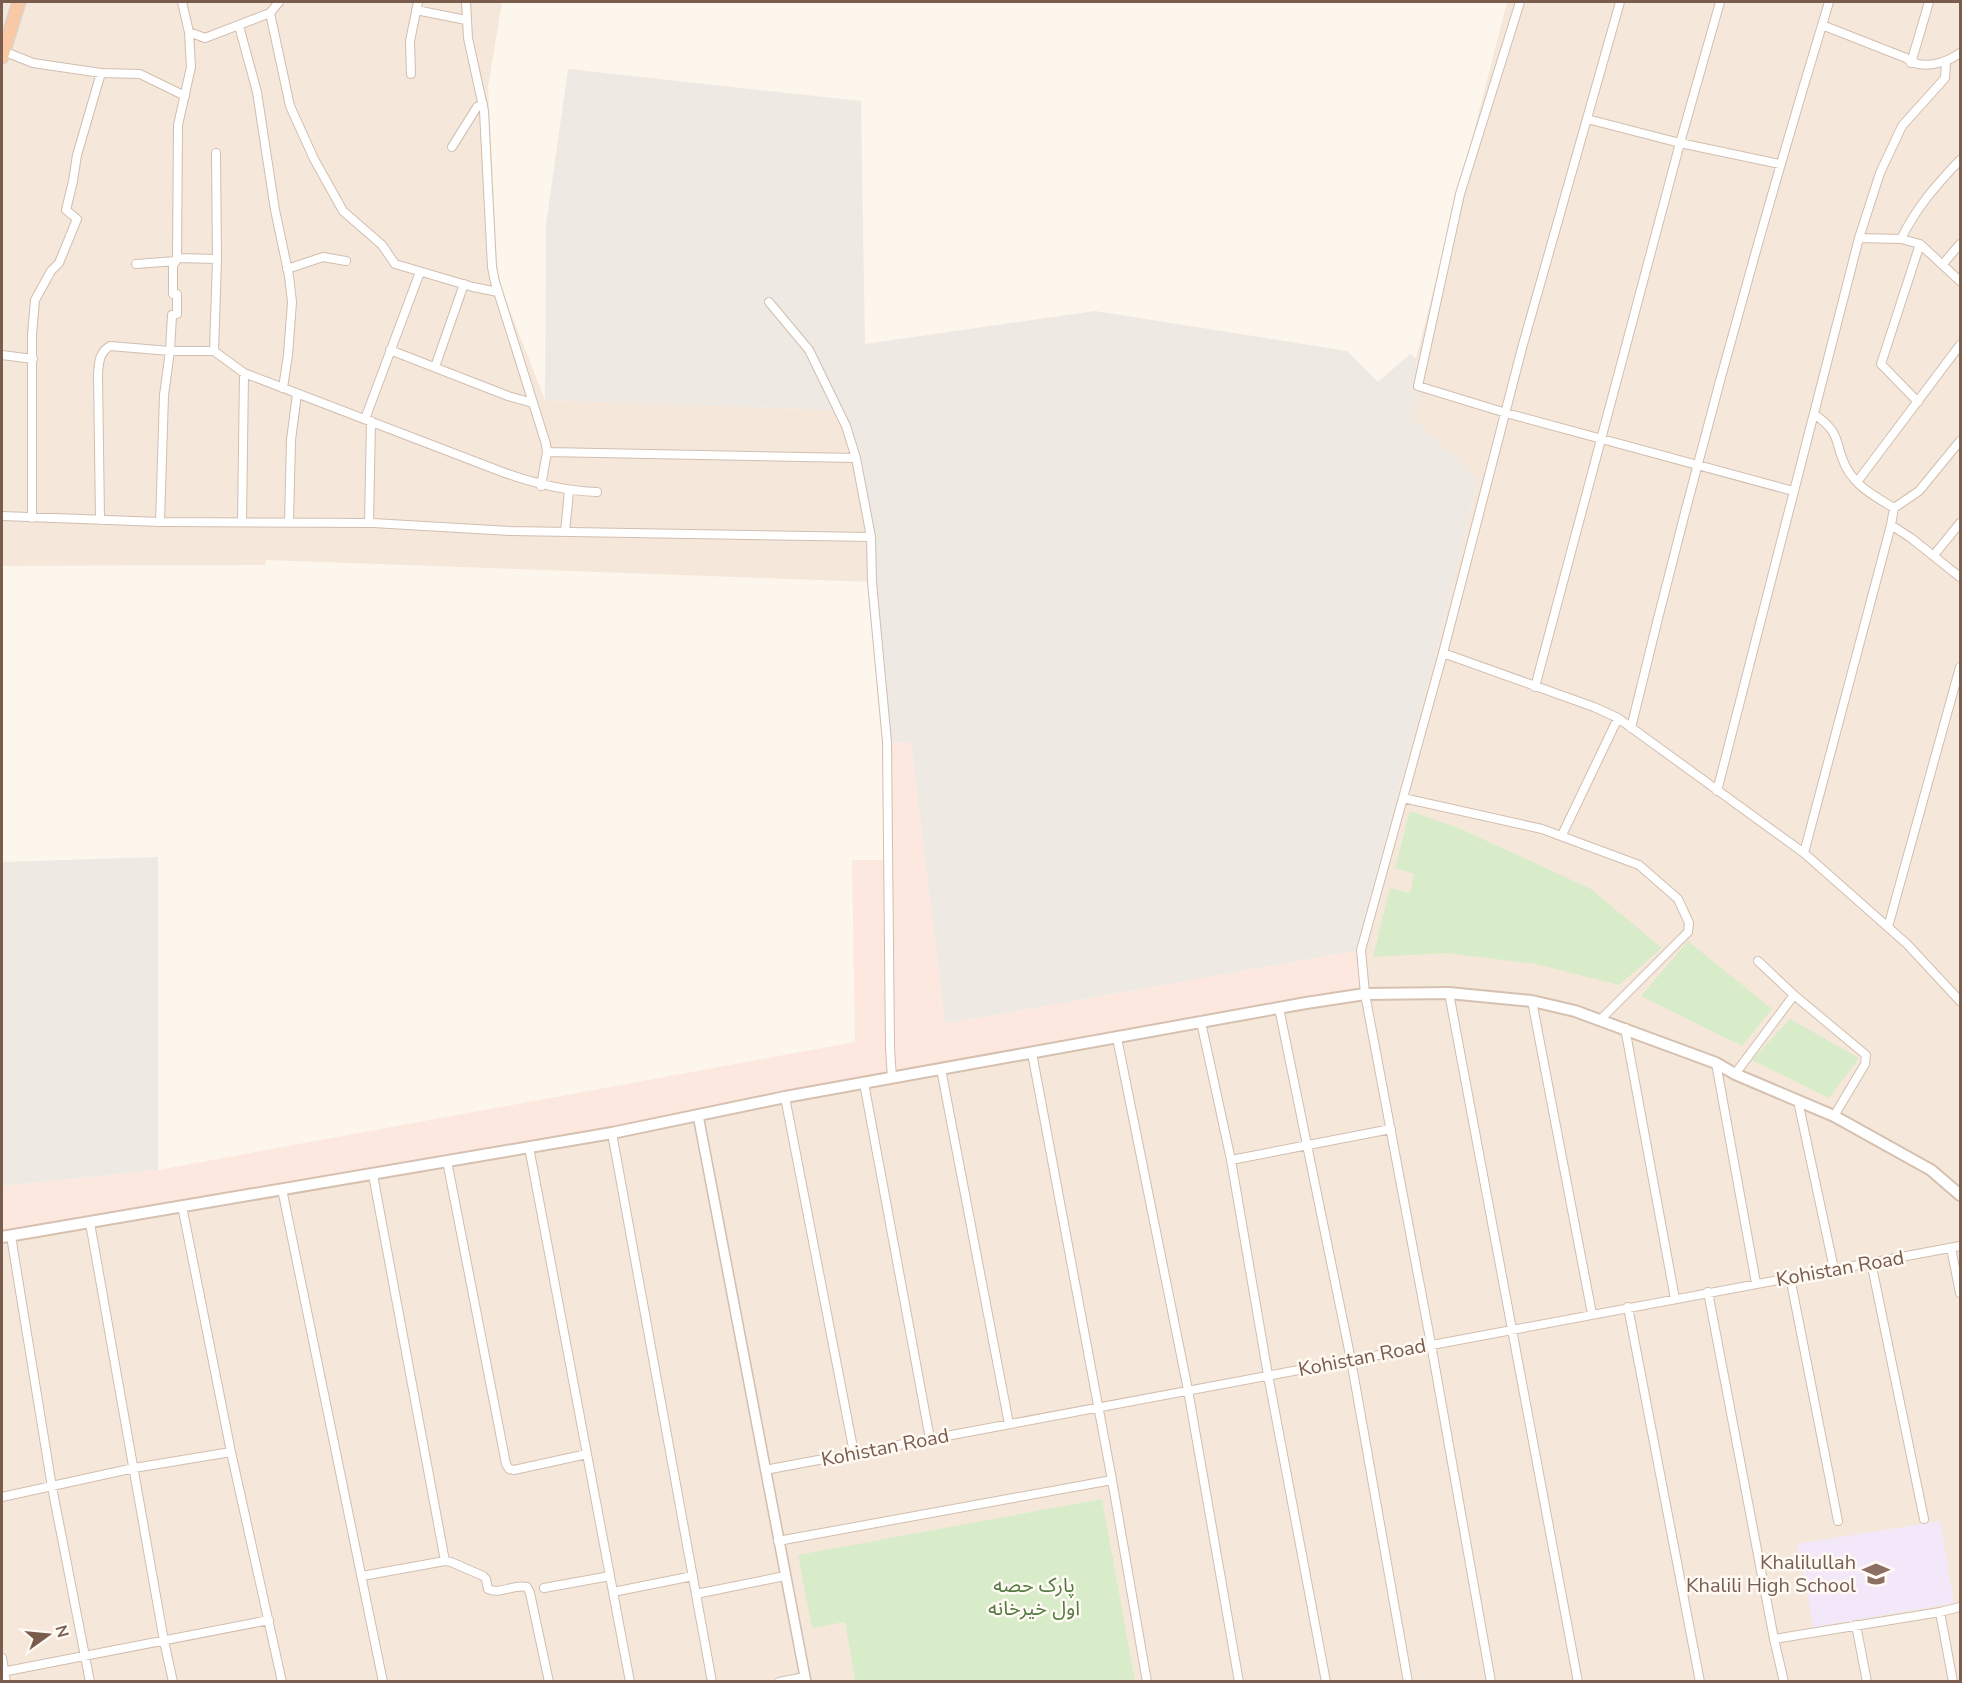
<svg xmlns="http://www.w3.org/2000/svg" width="1962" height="1683" viewBox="0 0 1962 1683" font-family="'Nunito Sans','Noto Sans Arabic',sans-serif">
  <rect width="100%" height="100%" fill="#fdf6ec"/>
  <path fill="#f5e8da" d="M2 2H502L488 87 498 280 545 400 837 410 846 426 863 491 872 582 266 560 265 565 2 566Z
    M1507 2H1960V1681H2V1237L1365 994 1355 951 1434 661 1478 481 1461 462 1412 419 1418 394 1416 358Z"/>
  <path fill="#fde8e0" d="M887 742 911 743 945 1024 1355 951 1365 994 2 1237V1186L158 1170 855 1042 852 860H888Z"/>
  <path fill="#efe9e4" d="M568 69 861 101 865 344 1095 311 1347 351 1378 382 1410 354 1416 358 1418 394 1412 419 1461 462 1478 480 1434 661 1355 951 945 1024 911 743 887 742 871 537 856 458 837 410 545 400 546 225Z
    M158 857V1170L2 1186V862Z"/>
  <path fill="#f3e8fa" d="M1940 1521 1954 1603 1814 1627 1797 1544Z"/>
  <path fill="#d8ecc9" d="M1410 811 1461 829 1591 889 1662 948 1619 985 1536 964 1445 953 1373 957 1390 888 1410 893 1414 874 1395 868Z
    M1688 941 1772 1009 1742 1046 1641 996Z
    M1790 1019 1859 1058 1829 1098 1752 1060Z
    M1102 1499 1135 1681H855L845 1622 812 1628 798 1555Z"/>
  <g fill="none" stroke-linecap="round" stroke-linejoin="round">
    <defs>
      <path id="minor" d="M466 2 468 38 484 111 492 267 495 282 546 444 547 452 541 486
        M1520 2 1460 194 1418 386 1506 413 1793 491
        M416 10 466 20
        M270 13 290 106 314 159 343 211 382 245 395 264 473 287 498 292
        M1822 25 1906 58C1921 71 1946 63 1960 53
        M239 26 257 92 275 210 289 276 292 302 288 355 283 388
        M189 32 205 38 270 13 279 2
        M3 51 33 63 101 73 140 74 185 96
        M1911 63 1929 2
        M411 74 410 41 418 2
        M1587 119 1680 143 1780 164
        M452 147 477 107 483 104
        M1859 238 1901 239 1920 244 1960 281
        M1901 239C1916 208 1936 185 1960 160
        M177 258 178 125 191 67 189 32 182 2
        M136 264 176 261 177 258 217 259
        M1943 264 1960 244
        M287 269 323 257 346 261
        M769 302 809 350 846 426 856 458 871 537 872 582 887 742 890 1048 892 1078
        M390 350 508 396 533 403
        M214 351 217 259 216 153
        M2 355 33 359
        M435 367 464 284
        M1918 402 1881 364 1920 244
        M1814 414C1844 435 1833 443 1847 469 1858 488 1876 497 1894 508
        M365 419 420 272
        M547 452 856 458
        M1857 482 1960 345
        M2 516 160 522 373 523 511 531 871 537
        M32 518V335L35 300 51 271 59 263 77 219 66 210 73 181 77 155 101 73
        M100 520 98 374C99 362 99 353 110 346L170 351H214L244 373 505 473C536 484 564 491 597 492
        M160 522 164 395 170 351 172 315 177 314V294H173V265L176 261
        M242 522 244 373
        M289 522 291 440 297 394
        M369 523 371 421
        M1891 525 1911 538 1960 577
        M565 532 569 491
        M1934 555 1960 523
        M1443 653 1594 707 1618 718 1804 853 1907 944 1960 1001
        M1535 687 1680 143 1720 2
        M1631 728C1690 484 1756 242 1829 2
        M1717 791 1859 238 1880 173 1902 126 1945 78 1946 63
        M1403 798 1542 829 1639 865 1678 899 1689 923 1688 932 1600 1020
        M1562 835 1618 718
        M1804 853 1891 525 1894 508 1919 491 1960 441
        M1888 927 1960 667
        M1758 961 1794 995 1866 1055 1865 1064 1834 1116
        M1449 993 1578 1682
        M1532 1001 1592 1314
        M1279 1008 1351 1360 1408 1682
        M1201 1022 1231 1160 1268 1375 1326 1682
        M1625 1028 1675 1299
        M1117 1038 1188 1390 1239 1682
        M1032 1053 1112 1480 1147 1682
        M1716 1063 1756 1283
        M941 1069 1009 1424
        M1735 1074 1794 995
        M864 1083 930 1439
        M785 1097 854 1453
        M1798 1101 1834 1269
        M612 1133 712 1682
        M529 1147 630 1682
        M1231 1160 1391 1129
        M447 1161 506 1464 509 1469 514 1470 587 1454
        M373 1175 445 1561
        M282 1189 383 1682
        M182 1206 231 1452 282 1682
        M90 1223 164 1641 173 1682
        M11 1236 52 1487 90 1682
        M1951 1248 1960 1293
        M1871 1262 1924 1519
        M1790 1277 1838 1521
        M1708 1292 1774 1639 1784 1682
        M1628 1307 1700 1682
        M765 1470 1960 1246
        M2 1497 134 1468 231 1452
        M778 1541 1112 1480
        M362 1576 445 1561 451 1562 483 1576 486 1579 488 1589C500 1595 513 1584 527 1587L530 1593 549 1682
        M544 1588 610 1576
        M613 1592 693 1576
        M696 1594 785 1576
        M1940 1612 1953 1682
        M1856 1625 1867 1682
        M1774 1639 1940 1612 1960 1607
        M2 1658 6 1682
        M2 1672 269 1620
        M779 1682 805 1677
        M1491 1682 1431 1344 1365 994 1361 950 1443 653 1522 348 1620 2"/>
      <path id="tertiary" d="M698 1115 806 1682"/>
      <path id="secondary" d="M2 1237 612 1133 785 1097 1306 1003 1365 994 1449 993 1532 1001 1575 1011 1716 1063 1735 1074 1834 1116 1931 1170 1960 1195"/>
      <path id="trunk" d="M2 57 19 2"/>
    </defs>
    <use href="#minor" stroke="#d1beb0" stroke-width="10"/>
    <use href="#tertiary" stroke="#d1beb0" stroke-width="12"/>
    <use href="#secondary" stroke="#d6c0b0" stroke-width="14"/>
    <use href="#trunk" stroke="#dad1cd" stroke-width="15"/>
    <use href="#minor" stroke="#fff" stroke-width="8"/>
    <use href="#tertiary" stroke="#fff" stroke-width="9"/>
    <use href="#secondary" stroke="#fff" stroke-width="10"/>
    <use href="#trunk" stroke="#f9c8a4" stroke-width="12"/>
  </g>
  <defs>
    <symbol id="school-bare" viewBox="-9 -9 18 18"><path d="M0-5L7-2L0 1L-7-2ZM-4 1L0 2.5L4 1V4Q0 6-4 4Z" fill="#8d6e63" stroke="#fffaf3" stroke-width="2.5" paint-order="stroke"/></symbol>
  </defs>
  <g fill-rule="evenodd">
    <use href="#school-bare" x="1857" y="1555" width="38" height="38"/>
  </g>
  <g text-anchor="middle" stroke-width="5" stroke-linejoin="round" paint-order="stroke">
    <g font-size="20" fill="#7a5c4d" stroke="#fffaf3">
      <text transform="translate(1840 1268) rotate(-10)" y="7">Kohistan Road</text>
      <text transform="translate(1362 1357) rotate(-11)" y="7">Kohistan Road</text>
      <text transform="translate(885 1447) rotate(-11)" y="7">Kohistan Road</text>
    </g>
    <g font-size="20" fill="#785e54" stroke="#fffaf3" text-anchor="end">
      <text x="1856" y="1569">Khalilullah<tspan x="1856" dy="23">Khalili High School</tspan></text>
    </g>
    <g font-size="20" fill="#537a41" stroke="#fffaf3">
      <text x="1034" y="1592">پارک حصه<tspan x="1034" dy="23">اول خیرخانه</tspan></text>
    </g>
  </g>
  <rect width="1962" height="1683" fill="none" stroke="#7a5c4d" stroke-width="6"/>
  <g transform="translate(48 1635) rotate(75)" stroke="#fffaf3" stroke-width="4.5" paint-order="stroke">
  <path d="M0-4.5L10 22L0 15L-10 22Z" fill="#7a5c4d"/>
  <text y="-9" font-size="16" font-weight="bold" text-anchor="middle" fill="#7a5c4d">N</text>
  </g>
</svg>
